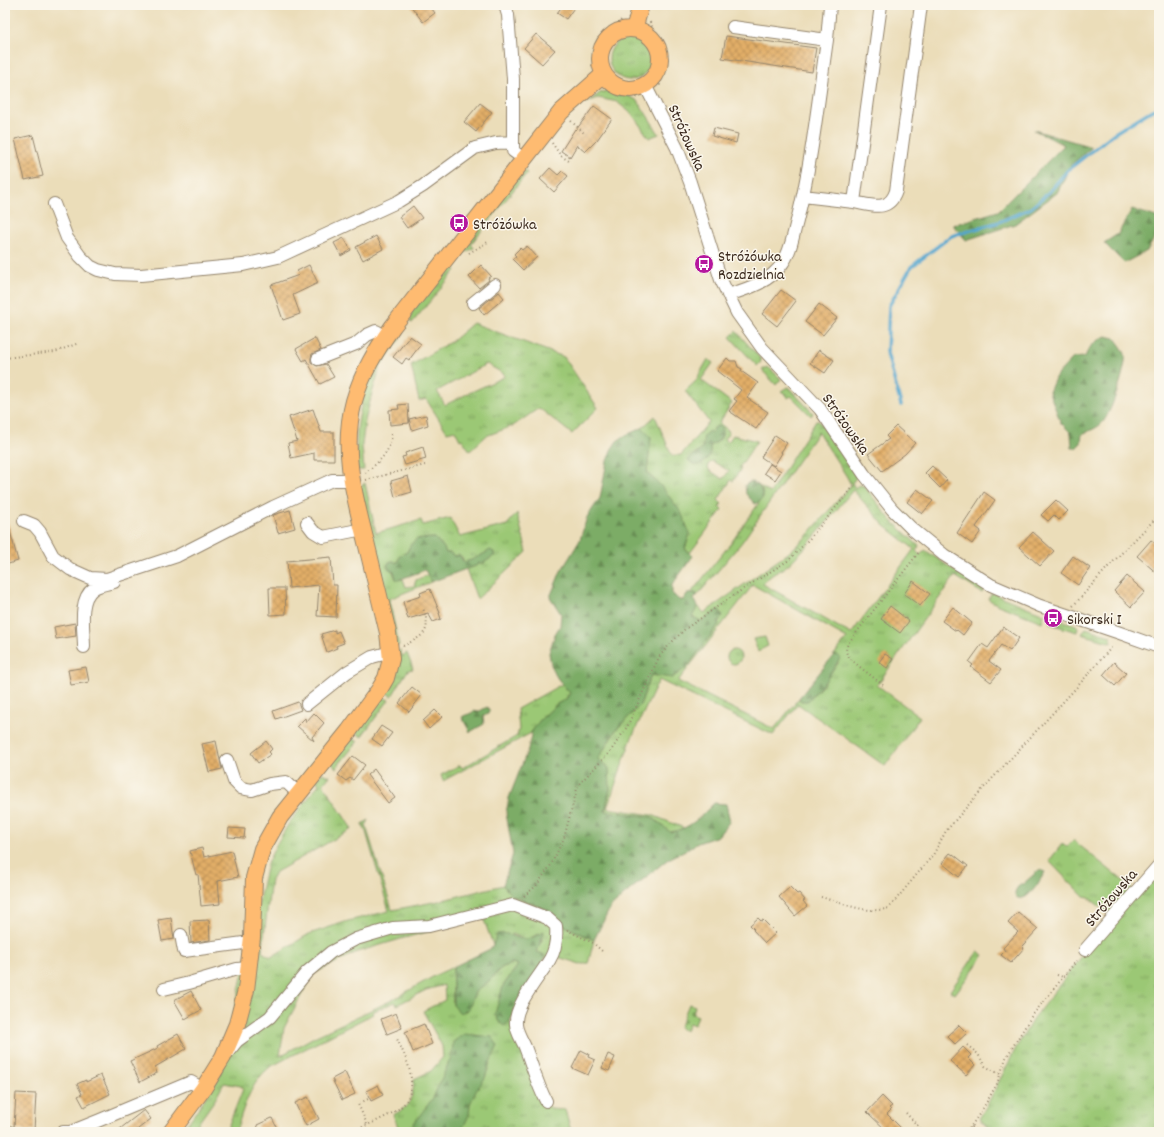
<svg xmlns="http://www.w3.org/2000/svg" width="1164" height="1137" viewBox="0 0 1164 1137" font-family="Dekko,sans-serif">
  <defs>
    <pattern id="grass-tufts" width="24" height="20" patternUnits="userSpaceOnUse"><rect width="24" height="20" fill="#9bc875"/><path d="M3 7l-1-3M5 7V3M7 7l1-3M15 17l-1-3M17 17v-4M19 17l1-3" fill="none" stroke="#80a35f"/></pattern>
    <pattern id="forest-firs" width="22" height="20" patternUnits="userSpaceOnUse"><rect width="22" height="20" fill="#7cac66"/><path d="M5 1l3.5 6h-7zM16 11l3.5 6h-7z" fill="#678c53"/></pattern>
    <pattern id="cemetery-stones" width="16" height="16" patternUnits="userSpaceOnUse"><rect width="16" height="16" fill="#9bc875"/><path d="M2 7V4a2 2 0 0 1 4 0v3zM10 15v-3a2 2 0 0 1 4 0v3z" fill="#80a35f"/></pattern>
    <pattern id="building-cross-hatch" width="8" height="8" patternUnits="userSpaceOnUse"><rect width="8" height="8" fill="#e2ae67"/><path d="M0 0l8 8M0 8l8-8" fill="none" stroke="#b88e54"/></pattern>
  </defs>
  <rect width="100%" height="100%" fill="#fbf7ec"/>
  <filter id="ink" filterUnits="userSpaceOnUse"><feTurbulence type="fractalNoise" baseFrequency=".025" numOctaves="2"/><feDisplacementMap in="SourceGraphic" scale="8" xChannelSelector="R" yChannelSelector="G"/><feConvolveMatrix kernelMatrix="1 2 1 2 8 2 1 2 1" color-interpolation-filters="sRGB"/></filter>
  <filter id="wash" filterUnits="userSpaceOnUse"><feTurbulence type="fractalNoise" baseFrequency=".012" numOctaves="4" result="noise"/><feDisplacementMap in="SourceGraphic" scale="16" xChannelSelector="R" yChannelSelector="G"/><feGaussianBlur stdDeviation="0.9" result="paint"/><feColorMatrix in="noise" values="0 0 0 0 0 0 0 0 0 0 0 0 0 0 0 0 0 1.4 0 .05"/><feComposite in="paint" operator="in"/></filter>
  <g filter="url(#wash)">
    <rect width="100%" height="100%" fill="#ebddb9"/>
    <path fill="url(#grass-tufts)" stroke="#6b794a" fill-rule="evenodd" d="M609 59a21 21 0 1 1 42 0a21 21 0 1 1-42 0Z
      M608 91 631 97 638 101 659 134 649 138 632 114 617 102 598 98 586 103 600 93Z
      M525 171 527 173 471 244 474 248 457 256 521 173Z
      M451 266 456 270 412 323 410 322 412 311Z
      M473 323 564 357 598 408 572 434 539 408 513 426 486 436 470 451 462 439 460 440 455 430 447 432 426 399 419 401 411 365 452 341ZM487 364 504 374V377L469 393 445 405 437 391Z
      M736 331 760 358 761 362 757 366 730 337Z
      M395 337 400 339 381 365 373 390 365 421 362 445 364 470H357L356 464 357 429 363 393 389 343Z
      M708 359 713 363 701 380 732 403 719 423 728 430 729 433 724 439 728 442 733 435 757 441 739 468 741 469 733 481 731 480 729 483 718 500 722 504 719 507 722 510 690 553 685 549 661 486 647 473 651 437 642 428 655 416 672 456 681 455 709 422 685 391 695 382ZM717 426 721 427 717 442 710 446C710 460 705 460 693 464L688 459 695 453 701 451 703 445 712 433 714 428ZM712 461 729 471 723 479 709 470 708 465Z
      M768 367 781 379 776 385 762 370Z
      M788 387 813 413 811 416 791 396 788 398 781 391Z
      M816 421H819L858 475 852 483 855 488 859 485 864 486 890 519 919 546 916 551 920 555 925 550 958 573 983 587 984 589 982 593 955 576 877 685 920 717 885 766 798 704 773 735 659 680 632 737 607 808 652 815 684 828 679 831 670 832 652 817 605 811 610 789 598 759 616 730 640 705 651 675 660 677 687 667 719 624 702 622 691 617 698 606 704 613 787 554 805 538 851 485 847 477 818 432 742 542 697 596 696 593 690 594 731 543 763 497 762 490 756 484 770 493ZM853 490 884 525 914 549 851 634 763 584C770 574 781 571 790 563 813 541 832 515 853 490ZM753 585 847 638 833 656 837 655 838 664C832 668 830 674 826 680 819 690 813 697 801 701L799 698 774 729 678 681Z
      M365 483 376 533 421 520 423 525 450 518 460 537 507 525 517 513 527 552 477 599 466 569 476 566 479 563 482 564 491 557 488 552 476 559 464 562 462 557 454 556 450 553H446L444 548 435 538 417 539 411 544 407 552 400 556 397 563 393 561 389 562 396 579 398 580 403 579 406 587 414 586 416 580 428 575 431 582 389 599 399 645 395 647 359 487Z
      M992 593 1044 614 1042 622 998 605 988 599Z
      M1054 618 1076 625 1078 627 1077 632 1050 624Z
      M1086 628 1110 636 1112 643 1082 634Z
      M765 637 768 646 758 651 753 639Z
      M727 657a7 7 0 1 1 14 0a7 7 0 1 1-14 0Z
      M400 650 402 656 407 653 413 669 408 670 392 696 385 692 397 653Z
      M562 684 570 693 566 699 557 704 532 731 531 733 443 781 441 775 460 765 462 768 517 736 519 729 517 709Z
      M383 697 389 700 361 737 356 732Z
      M351 739 358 741 336 768 333 765 332 762Z
      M322 773 330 776 323 784 352 829 276 872 271 880 262 952 271 957 309 934 348 921 389 911 366 832 362 824 369 820 366 826 392 910 439 901 503 885 511 895 550 911 561 924 594 940 588 964H580L555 956 547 959 537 952 539 944 543 939 539 933C527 941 525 940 513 934L493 945 483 917 404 938 357 952 315 973 305 988 284 1028 280 1056 314 1037 390 1001 438 974 453 967V1005L468 1010 475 992 489 981 501 968 512 963 518 965 503 986 510 1021 541 1100C550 1108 552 1111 565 1109L571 1131V1132H399L397 1124 393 1115C411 1106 413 1098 414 1079L431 1071 443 1057 442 1046 423 1011 445 1000 444 985 426 990 397 1005 395 1002 372 1012 373 1014 270 1067C250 1083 243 1109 236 1132H226L243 1089 241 1086 224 1083 216 1098 192 1132H180L191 1119 220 1076 267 864 275 847 289 823 319 784 316 780Z
      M1073 840 1132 888 1111 915 1089 898 1084 897 1049 861 1062 844 1067 847Z
      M1159 867V1132H995L979 1119 987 1105 1016 1048 1033 1019 1086 951Z
      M978 951 984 955 955 994 950 991Z"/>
    <path fill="url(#forest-firs)" stroke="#5c6b42" d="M1034 130 1092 147 1071 165 1057 193 1015 224 966 240 953 225 998 211 1064 145Z
      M1132 209 1159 218V230L1147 251 1124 263 1104 243 1118 234Z
      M1106 336 1115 338C1118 343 1123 348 1125 354 1128 364 1111 413 1103 422 1098 428 1089 431 1082 434L1081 443 1076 448H1072L1071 433 1061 423 1049 392 1056 376 1073 358 1085 357C1089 346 1095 341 1106 336Z
      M717 426 721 427C725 438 719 441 710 446 710 449 711 453 709 456 704 465 694 469 688 459 691 456 701 451 702 449 706 443 699 438 709 431L712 433 714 428Z
      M642 428 651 437 647 473 661 486 681 512 690 534 685 549 693 556 672 585V593L679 600H683L687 594 696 593 697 596 694 599 698 606 692 617 702 621 719 609 723 616 718 622 719 624 687 667 672 678 651 675 640 705 615 731 598 759 609 768 610 789 605 811 652 817 670 832C689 830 701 816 714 803L726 804 730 821 718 836 698 843 667 860 624 895 610 908 594 940 561 924 550 911 511 895 503 885 513 854 506 813 509 798 528 749 532 731 540 720 557 704 566 699 570 693 558 679 552 669 549 653 555 634 560 626 561 614 550 597 561 571 571 555 580 540 587 517 600 498 607 461 611 450 617 441 626 435Z
      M750 482C758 482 762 490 763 497L759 502 755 504 746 494 745 485Z
      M435 538 444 548 446 553H450L454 556 459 555 464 562C471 561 484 554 490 550L494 552V556L482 564 479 563 476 566 466 569 431 582 425 570 398 580 396 579 394 572 388 568V564L389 562 393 561 397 563 400 556 407 552 411 544 417 539Z
      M837 655 840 657 839 660 827 679 808 701H801L799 698 833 656Z
      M487 707 490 711 483 717 484 724 470 732 462 717C466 714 470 715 474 711L478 712Z
      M1040 869 1045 872C1040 880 1035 890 1027 896 1023 899 1015 900 1015 893 1015 890 1018 887 1020 884H1023Z
      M544 931C543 939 539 944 537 952L543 954 545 959 510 1021 504 1026 499 1022 495 1014 503 986 518 965 512 963 501 968 489 981 475 992 468 1010 460 1013 453 1005V967L490 949 493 945 497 934C510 931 517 940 526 939 532 939 538 934 544 931Z
      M464 1034 492 1037 498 1046 491 1060 485 1078 476 1091 470 1104 469 1115 461 1132H410L414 1123 433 1098 452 1055 453 1042Z"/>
    <path fill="url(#cemetery-stones)" stroke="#6b794a" d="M689 1004 695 1006 693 1014 698 1016 694 1025 689 1023 686 1031 679 1028Z"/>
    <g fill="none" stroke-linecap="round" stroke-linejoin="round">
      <path stroke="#52a5cd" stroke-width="3.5" d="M5 7 11 5
        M901 405 887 353 889 306 911 267 951 236 999 222 1031 208 1049 192 1068 170 1113 134 1152 110 1159 108"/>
    </g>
    <g id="blocks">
      <path fill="url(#building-cross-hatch)" d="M410 5H429L435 13 423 22Z
        M563 5H576L566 19 557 13Z
        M536 34 555 50 542 64 524 48Z
        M726 36 816 48 812 72 722 58Z
        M480 103 492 112 476 132 464 122Z
        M594 106 612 119 597 140 585 152 577 145 570 157 561 151 575 129 576 130Z
        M714 128 738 134 736 143 712 136Z
        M33 135 43 176 25 180 15 139Z
        M550 168 558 175 562 171 568 176 554 192 540 179Z
        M413 206 422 218 407 228 399 217Z
        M376 236 383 249 363 260 356 247Z
        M344 238 351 250 341 256 334 243Z
        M527 246 537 257 523 270 512 259 516 256 514 254 520 248 522 250Z
        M309 265 318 283 293 295 300 314 283 320 271 285 299 275 297 271Z
        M481 265 491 276 488 278 489 280 479 288 469 277Z
        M781 290 796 301 777 326 762 314Z
        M499 292 504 298 484 315 479 308Z
        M819 304 837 318 823 335 805 322Z
        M410 336 421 344 409 360 406 358 402 364 393 357Z
        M315 338 321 350 312 354 311 358V362L317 366 326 364 334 377 320 384 306 359 303 361 296 349Z
        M819 350 834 360 825 373 810 363Z
        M727 358 730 361H736L738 367 742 369 741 371 758 383 747 398 768 412 756 429 729 411 737 401 734 399 741 390 717 371Z
        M408 404 409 423 390 425 389 410 399 409 398 405Z
        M313 409 321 432H334V460H314V453L291 458 288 443 297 441 289 417Z
        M426 415 428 425 412 430 409 419Z
        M896 426 915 443 905 454 882 471 868 454 889 439 886 436Z
        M775 435 787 443 781 452 782 453 774 466 761 457Z
        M423 447 426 459 405 465 402 457 406 456 405 453Z
        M770 464 781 471 775 480 764 473Z
        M932 466 947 480 940 488 925 473Z
        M408 476 412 492 395 497 391 481Z
        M917 489 933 501 922 514 907 502Z
        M984 492 995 500 976 527 981 531 972 544 957 533Z
        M1056 500 1068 511 1059 520 1054 515 1048 521 1041 515Z
        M290 510 295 528 278 533 273 515Z
        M5 523H8L18 561 5 565Z
        M1033 532 1054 551 1040 566 1019 547Z
        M1151 540 1159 546V575L1137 556Z
        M1073 556 1090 568 1078 585 1061 573Z
        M331 557 333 585H337L336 617 317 616 319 585 289 588 287 561Z
        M1127 576 1145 592 1131 607 1114 591Z
        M913 581 930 594 920 606 904 594Z
        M269 588H285L286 614 270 615Z
        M430 589 440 613H439L441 619 433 622 428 613 408 619 403 602 421 596 420 593Z
        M890 606 909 621 900 633 881 619Z
        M953 607 972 623 963 635 957 630 956 631 942 621Z
        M75 623 76 636 56 639 54 627Z
        M1003 627 1019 638 1010 651 1001 645 989 661 1001 670 991 682 971 667 973 665 969 662 982 644 988 648Z
        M335 630V633L339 631 344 643 336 646 337 648 327 652 321 634Z
        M885 654 893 659 887 668 879 662Z
        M1114 662 1126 673 1115 686 1103 675Z
        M86 667 89 682 71 685 68 670Z
        M412 687 422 695 409 712 399 703Z
        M298 702 301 710 276 719 273 711Z
        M435 710 442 717 429 729 423 721Z
        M314 713 324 723 312 737 314 741 297 726 305 718 306 722Z
        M381 726 392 733 382 746 372 739Z
        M216 741 222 769 209 772 202 744Z
        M266 741 272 749 269 752 271 754 258 763 251 753Z
        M353 756 365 765 353 780 350 778 346 781 338 775Z
        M374 769 395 798 388 803 367 775Z
        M229 828 245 829 244 838 228 837Z
        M202 848 204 857 232 851 238 877 218 881 220 904 201 906 198 874 196 875 190 851Z
        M950 853 953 855V854L968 866 959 877 942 863Z
        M790 887 797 894 799 893 805 900 803 901 807 906 795 916 779 897Z
        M1018 912 1038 929 1022 946 1024 948 1011 963 1001 955 1005 951 1003 948 1018 932 1008 923Z
        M171 918 174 939 162 941 158 920Z
        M758 918 761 921 763 920 776 933 765 943 753 930 754 929 750 925Z
        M209 920 210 940 191 943 190 921Z
        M191 991 201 1010 185 1019 174 1000Z
        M396 1013 402 1028 387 1034 381 1019Z
        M424 1024 432 1044 413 1052 405 1032Z
        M959 1025 967 1033 955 1044 947 1036Z
        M178 1034 186 1049 155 1067 157 1073 140 1082 130 1061 158 1048 157 1046Z
        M963 1047 971 1055 968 1058 975 1065 966 1075 950 1061Z
        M581 1050 589 1054 588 1057 595 1060 588 1075 572 1068Z
        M608 1054 615 1057 609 1071 602 1068Z
        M345 1072 355 1094 342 1100 332 1079Z
        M101 1075 110 1094 84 1107 78 1096 82 1094 77 1084 86 1080V1082Z
        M378 1085 383 1095 371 1101 366 1091Z
        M16 1093 36 1094 34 1131 16 1130 14 1127Z
        M882 1096 892 1106 889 1108 891 1110 887 1114 905 1132H888L867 1112Z
        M308 1097 319 1119 306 1126 295 1103Z
        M144 1110 151 1119 134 1132H116Z
        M272 1118 279 1132H260L257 1125Z"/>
    </g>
  </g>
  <g filter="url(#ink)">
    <use href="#blocks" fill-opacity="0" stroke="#93846c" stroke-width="1"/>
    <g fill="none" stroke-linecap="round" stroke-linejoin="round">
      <defs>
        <path id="minor" d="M505 5 508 15 513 79V151L524 159
          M881 5 854 202C871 205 889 213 896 191L921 5
          M827 40 830 5
          M645 85 677 148 690 182 721 280 737 313 762 348 820 409 864 474 892 509 911 528 944 555 991 585 1040 606 1120 633 1159 647
          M803 196 854 202
          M54 204 67 238 80 256 90 266 98 270 115 274 141 275 243 265 278 257 399 201 423 186 475 148 496 143 513 142
          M728 295C747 289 770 282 782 264 791 252 793 235 797 221 812 162 818 101 827 40L733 27
          M473 303 495 285
          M318 359 356 344 367 335 376 331 386 337
          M24 521 34 525 40 532 53 556 70 569 90 578 107 579 177 556 273 507 332 480H351
          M307 523 313 531 323 537 363 529
          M84 647C84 630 78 600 93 589 98 585 107 584 114 582
          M307 704 347 672 372 657 391 652
          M227 760 234 781 241 788 252 790 270 784 286 782 298 793
          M181 935 184 951 251 942
          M1085 950 1159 865
          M164 989 189 983 237 969 249 968
          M228 1052 237 1041 270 1017 307 972 331 952 356 939 393 928 429 926 513 905 547 918 556 926C557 938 556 949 550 959 541 975 514 1005 516 1024 516 1031 522 1040 525 1047 532 1065 537 1084 546 1101
          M5 1131 9 1132
          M63 1132H70L100 1120 191 1082 203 1089"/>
        <path id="major" d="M634 29 641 5
          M600 59a30 30 0 1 1 60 0a30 30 0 1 1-60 0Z
          M171 1132 203 1089 223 1057 237 1024 246 990 252 937 254 878 262 849 280 817 349 731 379 690 386 678 391 659 388 633C381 603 373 572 366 542 354 495 341 449 354 401 362 373 376 350 393 326L561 112 604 74"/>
      </defs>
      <use href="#minor" stroke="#93846c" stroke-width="14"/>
      <use href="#major" stroke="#93846c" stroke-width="18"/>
      <path stroke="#93846c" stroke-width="2" stroke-dasharray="1 3" stroke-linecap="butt" d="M650 22C655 35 669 44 667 60 666 70 659 78 660 88
        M592 66C596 55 595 42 604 33 610 27 617 25 622 19
        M606 88 633 95 638 98
        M571 121 585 134
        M552 143 561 156 569 161
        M469 253 488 242
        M5 358 55 352 79 343
        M365 473C379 462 391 452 392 433
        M366 480 425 465
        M1073 606 1108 567 1159 515
        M403 646C424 635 432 633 423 608
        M883 685C875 678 851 662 847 654 845 650 847 645 849 642L919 552
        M524 896 536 886 551 865 564 838 578 785 610 752 627 727 659 657 670 644 685 629 743 589 789 560 810 538 855 485
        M821 897C842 903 868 915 889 908L933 855 946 831 978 794 1076 688 1111 648
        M567 930 593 943 602 951
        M1057 975 1063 977
        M967 1045 978 1054 985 1066 1000 1074
        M906 1113 923 1132
        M367 1124 358 1104 370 1098
        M971 1127 978 1132
        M253 1132 259 1129
        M351 1132C366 1125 395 1115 405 1103 410 1096 412 1087 411 1079 410 1065 403 1052 397 1039
        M967 1132 982 1110 997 1084 1006 1058 1031 1017 1078 959"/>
      <use href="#minor" stroke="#fff" stroke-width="12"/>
      <use href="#major" stroke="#febb71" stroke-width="16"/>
    </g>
  </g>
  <defs>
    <symbol id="bus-disc" viewBox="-11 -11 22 22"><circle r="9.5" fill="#b5179e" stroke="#fbf7ec"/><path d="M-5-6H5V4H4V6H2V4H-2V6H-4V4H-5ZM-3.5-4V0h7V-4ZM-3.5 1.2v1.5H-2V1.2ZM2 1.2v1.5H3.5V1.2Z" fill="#fff"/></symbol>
  </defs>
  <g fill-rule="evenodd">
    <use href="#bus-disc" x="448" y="212" width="22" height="22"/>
    <use href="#bus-disc" x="693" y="253" width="22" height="22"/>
    <use href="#bus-disc" x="1042" y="607" width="22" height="22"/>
  </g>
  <g text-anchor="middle" stroke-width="3" stroke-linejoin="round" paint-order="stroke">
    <g font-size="16" fill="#3b2a1e" stroke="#fbf7ec">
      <text transform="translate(688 137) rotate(66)" y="6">Stróżowska</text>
      <text transform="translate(847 423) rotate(55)" y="6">Stróżowska</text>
      <text transform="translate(1110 897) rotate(-49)" y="6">Stróżowska</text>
    </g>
    <g font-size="16" fill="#3b2a1e" stroke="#fbf7ec" text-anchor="start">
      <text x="473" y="229">Stróżówka</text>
      <text x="718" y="261">Stróżówka<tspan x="718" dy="18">Rozdzielnia</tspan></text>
      <text x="1067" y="624">Sikorski I</text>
    </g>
  </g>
  <rect width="1164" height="1137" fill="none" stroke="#fbf7ec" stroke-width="20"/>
</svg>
